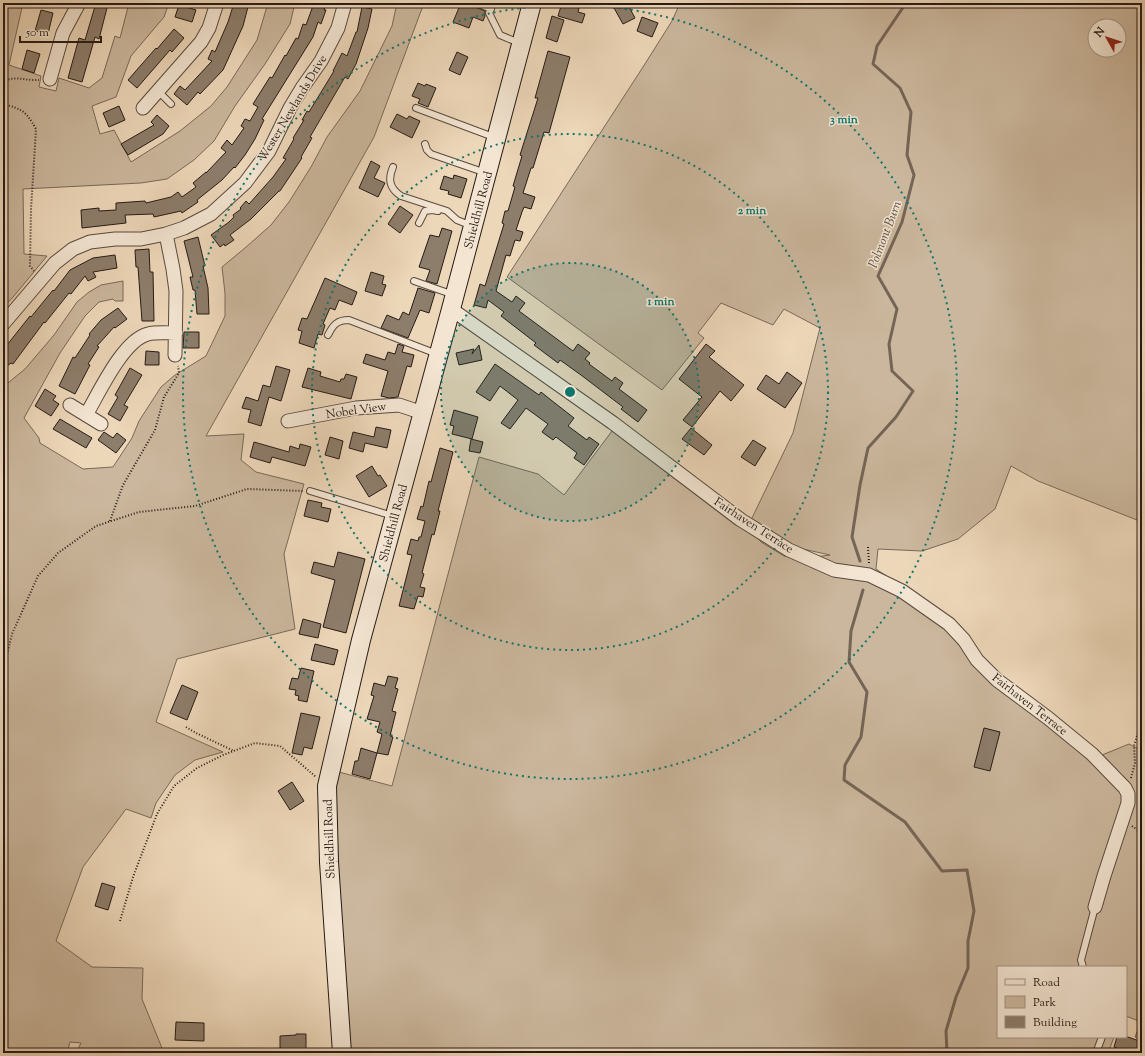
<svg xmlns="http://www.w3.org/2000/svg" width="1145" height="1056" viewBox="0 0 1145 1056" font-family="'Sorts Mill Goudy',serif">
  <rect width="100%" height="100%" fill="#edd7b9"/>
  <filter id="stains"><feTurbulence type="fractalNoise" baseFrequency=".005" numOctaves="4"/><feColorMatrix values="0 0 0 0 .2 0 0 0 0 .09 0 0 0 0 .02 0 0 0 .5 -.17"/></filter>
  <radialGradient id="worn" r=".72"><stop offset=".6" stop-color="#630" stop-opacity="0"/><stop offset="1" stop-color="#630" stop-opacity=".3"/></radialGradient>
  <path fill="#cbb79d" stroke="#78695a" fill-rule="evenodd" d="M3 3H23L9 65 41 76 39 87 56 91 59 78 89 88 102 78 115 36 120 38 129 3H169L164 17 131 56 116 97 92 106 100 134 114 130 131 162 180 131 211 106 227 87 257 40 268 3H295L290 24 265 64 235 106 214 141 194 160 167 179 141 183 23 189 24 254 47 256 14 296 3 308Z
    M397 3H424L374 137 206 436 244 434 241 460 256 472 304 484 284 554 295 629 177 659 156 722 223 752 195 760 175 775 156 803 151 818 126 809 83 867 56 941 92 967 143 968 142 999 164 1053H76L81 1043 70 1042 67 1053H3V387L25 369 54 335 77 302 89 292 101 285 123 281V301H115L113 299 99 302 85 316 60 353 24 418 39 438 40 443 83 469 113 467 132 438 139 421 161 387 175 375 206 356 225 316V293L222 267 245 248 271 225 289 202 311 167 327 137 360 91 392 26Z
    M680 3H1142L1139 66 1142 67V522L1038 481 1011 466 995 509 958 539 922 551 878 549 876 569 906 589 980 657 998 675 1019 690 1102 755 1129 744 1137 748 1142 733V1040L1135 1037 1141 1022 1126 1016V967H998V1037H1114L1108 1053H349L336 838 335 771 392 786 479 457 538 474 564 495 612 431 734 524 754 534 761 542 784 556 799 559 830 555 794 547 751 520 793 433 820 328 784 309 773 325 721 303 698 333 704 338 662 390 507 277 643 67 672 21ZM1095 26H1119V50H1095Z"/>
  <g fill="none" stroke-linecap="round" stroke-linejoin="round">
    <path stroke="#756557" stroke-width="3" d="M860 561 852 537 860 485 868 448 896 417 913 391 892 371 889 344 897 309 878 276 902 222 914 175 907 155 911 112 900 88 873 64 877 46 906 3
      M863 590 851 631 849 662 867 692 861 737 845 765 844 780 905 822 942 871 967 870 974 911 968 941V968L956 997 946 1031 947 1053"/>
  </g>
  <path fill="#8d7d6b" stroke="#261b16" d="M96 3 108 4 99 39 95 37 82 82 68 78 79 38 85 40Z
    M234 3H249L243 26 223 70 200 94 198 92 187 105 174 94 180 86 185 90 212 61 208 59 212 50 215 52 228 22Z
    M314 3H326L324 10H326L321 24 318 22 313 37 262 119 264 120 255 139 245 155 235 168 234 167 222 180 197 200 198 202 182 213 181 211 154 217 153 214 125 215 126 223 82 228 81 210 99 208V211L116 210V203L145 201 146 203 171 197 178 192 182 197 196 187 193 183 206 172V173L226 152 221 148 227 140 232 145 244 128 241 126 245 119 250 121 258 107 253 104 270 77 272 78 285 55 286 56 296 38 298 39 303 24 306 25Z
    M461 3H470L475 7 485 11V16L483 21 473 17 469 28 453 22Z
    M562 3 579 8 578 12 585 14 582 23 558 16Z
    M623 3H627L635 18 623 24 614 8Z
    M179 5 196 10 192 22 175 17Z
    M362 7 372 9 368 28 356 64 348 79 345 77 310 137 312 138 301 157 302 158 280 191H279L251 219 230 235 234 240 225 246 224 244 220 247 211 235 229 222 234 217 233 215 241 209 240 208 246 201 249 204 273 177 286 159 283 158 294 139 293 138 304 120H302L307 111 309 112 334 71H333L342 53 347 56 356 32H357Z
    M41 10 53 13 48 34 35 31Z
    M552 16 564 20 557 42 546 38Z
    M642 17 658 23 652 37 637 31Z
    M174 29 184 38 172 52 170 50 137 88 128 80 156 48 157 49Z
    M27 50 40 54 34 73 22 69Z
    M548 51 570 57 549 133 544 132 533 168H531L523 193 535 197 531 209 524 207 522 212 516 230 523 232 520 241 515 240 510 256 506 255 496 291 512 302 516 296 525 303 519 311 573 351 578 344 590 353 585 359 590 363 589 364 612 381 615 377 623 383 619 389 647 410 638 422 621 409 623 407 581 375 560 360 558 363 534 345 536 343 501 316 504 312 488 300 486 308 474 305 480 284 485 286 504 224 502 223 505 211H508L515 187 513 186 522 156 520 155 538 98H535Z
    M457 52 468 57 460 75 449 70Z
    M418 83 425 86 426 84 436 88 428 107 418 103 420 99 412 96Z
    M119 106 125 120 109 127 103 113Z
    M397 114 407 119 409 116 420 121 412 138 390 127Z
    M157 115 169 126 163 134 128 155 121 144 154 125 151 122Z
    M371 161 380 166 374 178 385 183 378 197 359 188Z
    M454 175 467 179 461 198 448 194 449 191 440 189 444 176 453 179Z
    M400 206 413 215 400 233 388 224Z
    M442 228 452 231 437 284 426 281 430 270 419 267 430 235 439 237Z
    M198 237 205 266H203L208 288 209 314H197L195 290H193L190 277H193L184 241Z
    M149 249 150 272H153L154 321H142L138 267H136L135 250Z
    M115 255 117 268 93 272 96 277 88 281 85 276 71 294 69 293 45 323 44 322 13 364 11 363 3 369V350L30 316 31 317 53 290 54 291 70 270 93 258Z
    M371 272 384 276 382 284 386 285 382 296 365 291Z
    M325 278 357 292 352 305 339 300 335 310 330 308 323 324 325 325 322 335 318 334 314 348 299 343 302 331 298 330 302 318 307 319Z
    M418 288 435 293 429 313 420 310 408 338 381 328 387 315 399 320 403 312 409 315Z
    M118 308 127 319 115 328 114 327 97 346 99 347 88 364 90 365 75 394 59 386 73 357 75 358 90 335 89 334 101 320Z
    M184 332H199V348H183Z
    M398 344 404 346 402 352 414 355 411 367 407 366 398 397 389 398 381 396 388 371 363 363 366 354 385 360 388 352 395 354Z
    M706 344 715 351 709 357 744 385 731 401 720 391 692 427 683 420 702 397 679 379Z
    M479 345 482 360 459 365 456 353 474 349 472 354Z
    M146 351 159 352V365H145Z
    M495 364 539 395 541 392 551 400 574 418 568 426 587 440 589 437 599 444 584 465 574 458 577 453 556 437 553 440 542 432 548 424 526 408 510 429 501 423 518 400 500 386 490 401 476 392Z
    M276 366 290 370 281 401 269 397 261 426 248 422 251 410 242 408 246 397 258 401 263 385 270 387Z
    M130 368 142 375 124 405 128 407 120 421 108 414 118 397 115 395Z
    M308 368 321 372 320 376 340 382 341 379H344L346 374 357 377 351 399 302 387Z
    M787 372 802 383 785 408 757 389 766 375 779 384Z
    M45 389 56 396 53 400 59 404 51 416 35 406Z
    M454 410 478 417 472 439 452 434 454 426 450 425Z
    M60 419 92 438 86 448 53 429Z
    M376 427 391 430 387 448 365 443 363 452 349 448 353 432 374 437Z
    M691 428 712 445 704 455 682 439Z
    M104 432 113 438 117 433 126 440 116 453 98 440Z
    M330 437 343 441 339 459 325 455Z
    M471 439 483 442 480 453 469 451Z
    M753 440 766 448 755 466 741 457Z
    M254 442 289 452 290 446 299 449 300 444 311 447 305 466 272 457 270 463 250 457Z
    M440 448 453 452 438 511H440L434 535 432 534 422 573 424 574 420 587 425 588 423 597 418 596 414 609 399 606 412 555 407 554 411 539 418 541 419 537H421L425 521 417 519 421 506 423 507 429 481 431 482Z
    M372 466 378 476 380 475 387 486 369 497 356 476Z
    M308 500 322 503 321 507 331 509 328 522 304 516Z
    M338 552 365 559 346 633 323 627 335 580 311 573 314 562 334 567Z
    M303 619 321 624 318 638 299 634Z
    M315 644 338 650 334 665 311 660Z
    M301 668 314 671 307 702 298 700 299 696 295 695 296 690 289 689 292 678 298 679Z
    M388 676 398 678 395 688 398 689 392 711 396 712 390 736 393 737 388 755 377 753 382 734 377 732 380 722 367 719 374 696 371 695 374 683 385 686Z
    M182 685 198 692 187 720 170 713Z
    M301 713 320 717 312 749 304 747 302 755 292 753Z
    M984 728 1000 732 990 771 974 767Z
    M361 748 377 753 370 779 352 774 355 761H358Z
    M292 782 304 801 290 810 278 791Z
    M102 883 115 887 108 910 95 906Z
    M176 1022 204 1023V1041L175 1040Z
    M296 1034H306V1053H282L281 1048H280V1036L296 1035Z
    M1117 1037H1128L1142 1042V1053H1129L1114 1047Z"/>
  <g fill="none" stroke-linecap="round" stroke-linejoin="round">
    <defs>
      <path id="lane" d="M477 3 491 9 489 13 500 35 519 43
        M158 91 171 104
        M416 108 496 138
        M425 144 427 150 431 154 486 173
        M393 167C388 179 389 188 401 196L447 211 457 220 472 226
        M419 223 425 211 432 210 438 211
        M414 281 454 295
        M328 335C333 325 337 320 349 320L437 354
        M310 491 393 516
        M1083 967 1081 960 1095 907
        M1096 1053 1102 1037"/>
      <path id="street" d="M50 79 63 33 79 3
        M143 108 201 42 209 28 217 3
        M166 234 173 269 176 291 175 355
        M451 309 613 423 741 520 789 550 834 570 869 575 902 591 949 624 964 640 977 660 997 680 1048 718 1092 754 1125 788 1128 794V803L1104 876 1095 907
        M3 324 55 263 73 249 90 242 115 239H141L166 234 184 228 211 214 245 183 269 151 290 108 302 88 321 61 338 28 345 3
        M70 405 101 424
        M86 415C99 393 123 340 148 334 156 332 166 333 176 333
        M288 421 356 408 399 405 423 413"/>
      <path id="secondary" d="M342 1053 329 862 327 786 361 640 451 309 532 3"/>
    </defs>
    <use href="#lane" stroke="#584a3f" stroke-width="8"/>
    <use href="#street" stroke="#584a3f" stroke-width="15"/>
    <use href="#secondary" stroke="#261b16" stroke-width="20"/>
    <path stroke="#261b16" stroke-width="2" stroke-dasharray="1 2" stroke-linecap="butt" d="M3 82C14 75 26 81 39 80
      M3 104C22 109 26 111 36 129L31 209 30 266 34 271
      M110 521 123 485 155 430 164 397 179 373 178 366
      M868 547 869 563
      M3 665 5 663 12 634 38 576 58 553 96 526 139 512 195 506 247 489 303 491
      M186 727 196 733 234 751
      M1131 778 1135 763 1134 746 1142 719
      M1132 826 1142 833
      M120 921 133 877 157 814 174 786 197 768 223 755 255 743 280 746 316 777"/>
    <use href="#lane" stroke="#f3e5d2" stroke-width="6"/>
    <use href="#street" stroke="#f3e5d2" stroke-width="13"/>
    <use href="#secondary" stroke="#f3e5d2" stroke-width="18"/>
  </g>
  <circle cx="570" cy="392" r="129" fill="#0f766e" fill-opacity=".12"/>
  <g fill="none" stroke="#0f766e" stroke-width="2" stroke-dasharray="2 4">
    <circle cx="570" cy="392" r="129"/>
    <circle cx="570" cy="392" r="258"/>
    <circle cx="570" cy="392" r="387"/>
  </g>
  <g text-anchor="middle" stroke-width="3" stroke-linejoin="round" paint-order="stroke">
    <g font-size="12" fill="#261b16" stroke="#f3e5d2">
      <text transform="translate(292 108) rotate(-59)" y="4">Wester Newlands Drive</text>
      <text transform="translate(478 210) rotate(-75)" y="4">Shieldhill Road</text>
      <text transform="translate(356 410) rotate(-8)" y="4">Nobel View</text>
      <text transform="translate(393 523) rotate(-75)" y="4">Shieldhill Road</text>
      <text transform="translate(754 525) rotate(33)" y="4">Fairhaven Terrace</text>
      <text transform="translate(1030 704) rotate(38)" y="4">Fairhaven Terrace</text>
      <text transform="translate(329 839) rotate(-92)" y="4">Shieldhill Road</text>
    </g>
    <g font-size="13" font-style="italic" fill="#5a4d41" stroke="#f3e5d2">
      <text transform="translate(884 234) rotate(-69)" y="5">Polmont Burn</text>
    </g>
  </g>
  <circle cx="570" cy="392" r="6" fill="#0f766e" stroke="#f3e5d2" stroke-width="2"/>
  <g font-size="12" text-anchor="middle" font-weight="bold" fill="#0f766e" stroke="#f3e5d2" stroke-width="3" stroke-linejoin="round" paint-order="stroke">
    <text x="844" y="123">3 min</text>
    <text x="752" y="214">2 min</text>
    <text x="661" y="305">1 min</text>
  </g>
  <rect width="1145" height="1056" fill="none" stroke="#edd7b9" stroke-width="16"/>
  <rect x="4" y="4" width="1137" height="1048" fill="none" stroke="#261b16" stroke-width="2"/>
  <rect x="8" y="8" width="1129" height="1040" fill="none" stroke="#261b16"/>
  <rect x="997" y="966" width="130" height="72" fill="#f3e5d2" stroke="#a19487"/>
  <rect x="1005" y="979" width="20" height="6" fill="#f3e5d2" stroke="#a19487"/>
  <text x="1033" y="986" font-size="12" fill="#261b16">Road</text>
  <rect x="1005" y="996" width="20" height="12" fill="#cbb79d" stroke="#a19487"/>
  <text x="1033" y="1006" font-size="12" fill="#261b16">Park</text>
  <rect x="1005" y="1016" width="20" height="12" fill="#8d7d6b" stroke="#a19487"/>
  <text x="1033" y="1026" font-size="12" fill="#261b16">Building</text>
  <g transform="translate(1107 38) rotate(309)"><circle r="19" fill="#f3e5d2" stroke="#a19487"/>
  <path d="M0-3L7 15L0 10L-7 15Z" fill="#8f2418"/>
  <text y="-6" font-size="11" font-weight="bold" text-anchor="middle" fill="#261b16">N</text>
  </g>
  <path d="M20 36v6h81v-6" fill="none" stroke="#261b16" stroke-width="2"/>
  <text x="26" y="36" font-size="12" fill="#261b16" stroke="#f3e5d2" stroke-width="3" paint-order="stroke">50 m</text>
  <rect width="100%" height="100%" filter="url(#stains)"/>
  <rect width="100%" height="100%" fill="url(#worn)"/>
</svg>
